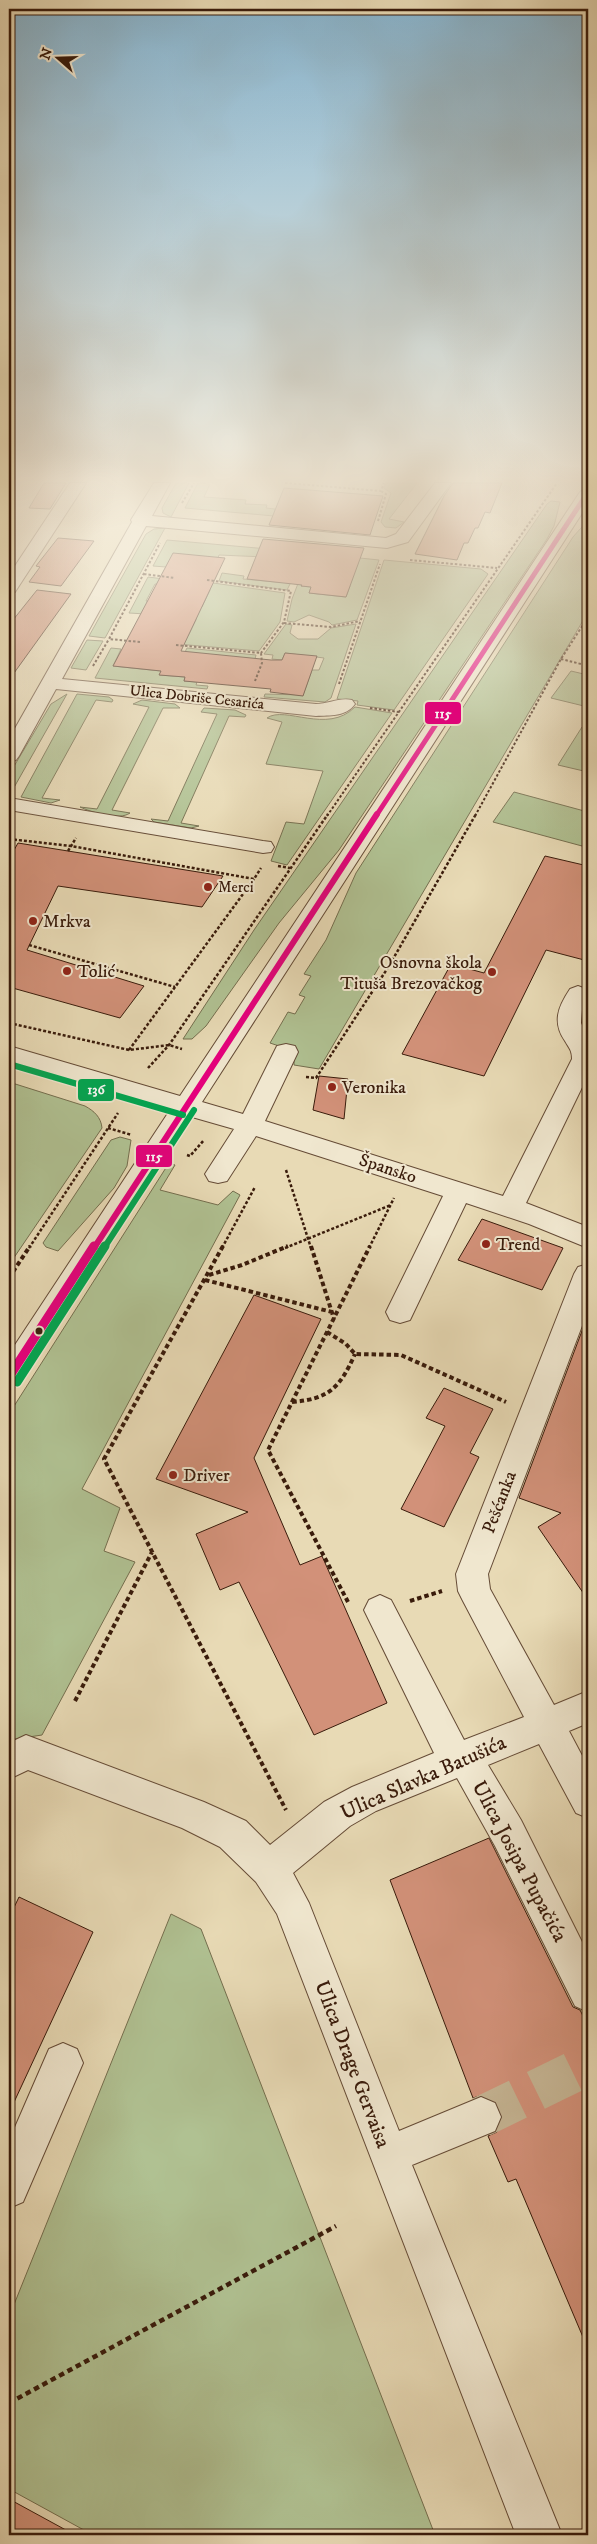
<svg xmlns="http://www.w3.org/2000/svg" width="597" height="2544" viewBox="0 0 597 2544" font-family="'IM FELL DW Pica',serif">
  <rect width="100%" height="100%" fill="#e8dab5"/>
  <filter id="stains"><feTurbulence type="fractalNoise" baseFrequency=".004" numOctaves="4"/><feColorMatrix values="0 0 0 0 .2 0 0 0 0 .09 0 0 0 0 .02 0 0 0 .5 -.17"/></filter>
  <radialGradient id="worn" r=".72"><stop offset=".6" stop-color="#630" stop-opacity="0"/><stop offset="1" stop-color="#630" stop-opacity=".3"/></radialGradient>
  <path fill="#b0c192" stroke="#746e4e" d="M176 483H189L171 517 163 513 162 508Z
    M198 483 210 484 204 497 246 500 245 504 267 505 266 508 275 509V511L285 517 185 508Z
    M386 483H417L389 519 404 522 396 528 385 527 381 522 391 493 384 488Z
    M551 501 560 502 554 526 547 539 339 850 279 923 206 1026 192 1039H183L254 930 547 504Z
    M588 520V612L319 1069 294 1065V1051L270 1043 288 1012 295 1014 305 997 299 995 311 976 304 974 326 940 356 873 573 537Z
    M165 528 105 638 89 636 146 534 154 529Z
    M167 540 268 549 265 557 219 555 218 558 166 567 153 566Z
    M322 554 379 560 357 620 332 625 329 622 309 615 294 622 287 621 292 599 299 581H303L301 586 311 587 309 593 346 597 350 586Z
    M384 560 481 569 488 574 394 710 357 705 358 701 337 699Z
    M222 573 244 576 243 579 276 582 292 580 287 590 219 581Z
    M148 577 164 579 161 585 155 584 146 601 152 602 146 614 129 613Z
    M206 582 285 593 280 622 259 651 177 644 181 636H188L196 620 195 606 202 607 210 590Z
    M286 624 292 625 290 633 298 639H318L331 628 356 624 331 698 325 702 264 697 265 694 303 695 312 670H319L324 658 285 653 282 660 272 659 273 655 264 654Z
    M87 640 103 641 86 670 71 668Z
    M111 648 121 649 113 666 161 671 160 675 185 677 184 681 197 682 196 685 208 686 207 689 95 678Z
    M187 648 256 655 254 663 183 656Z
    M571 671 588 675V707L551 698Z
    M67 694 12 791 9 786 10 773 51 704Z
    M77 694 109 697 113 700 112 702 96 700 42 798 60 800 51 803 21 797Z
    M142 700 175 704 180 708H163L112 810 130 813C119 821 91 812 80 807L97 809 149 707 133 704Z
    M355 707 392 713 287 865 271 861 286 822 304 824 323 771 266 764 282 722 267 718C285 705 327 735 355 707Z
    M204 708 235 710 246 715 245 717 229 716 181 823 199 826 191 828 154 822 151 819 168 821 217 714 201 712Z
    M582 727 588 729V772L558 765Z
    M514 792 588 812V836L582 846 493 822Z
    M9 1082 85 1106C94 1111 101 1117 102 1128L9 1265Z
    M120 1137 131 1140 127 1166 114 1188 58 1251 46 1247 43 1243 111 1140Z
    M169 1163 175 1165 160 1190 218 1205 233 1191 240 1195 82 1489 120 1508 104 1551 135 1562 42 1735 9 1740V1414Z
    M171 1914 201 1929 435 2535H93L9 2489V2317Z"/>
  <path fill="#d29179" stroke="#391b0b" d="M44 483H66L50 509 29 508Z
    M453 483H502L490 513 485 512 478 528H475L468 543H464L457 560 415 554 444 496Z
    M284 488 346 493 383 496 370 535 269 525Z
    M58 538 94 541 61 586 29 582 40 567 36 566Z
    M263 539 364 548 346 597 309 593 311 587 301 586 302 585 247 579Z
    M173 553 225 558 181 651 271 660H282L285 653 317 656 303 696 270 692 271 689 184 681 185 677 159 675 161 671 113 666Z
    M37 590 71 594 9 680V625Z
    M18 843 68 851 223 876 202 907 58 886 27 950 144 986 120 1018 9 987V859Z
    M545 856 588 866V961L546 950 484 1076 402 1054 451 964 484 973Z
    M319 1076 348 1079 344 1119 313 1110Z
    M482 1219 563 1248 542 1290 458 1260Z
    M254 1295 321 1319 254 1458 300 1565 322 1556 387 1703 314 1735 239 1582 220 1590 196 1534 248 1512 156 1479Z
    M588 1315V1600L538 1527 561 1513 519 1498Z
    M444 1388 493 1409 470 1453 479 1457 444 1527 401 1509 445 1426 426 1418Z
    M489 1838 573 2007 580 2010 588 2026V2349L516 2179 508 2182 488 2136 497 2132 503 2116 496 2101 482 2095 473 2098 390 1880Z
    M19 1897 93 1932 9 2113V1918Z
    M9 2499 75 2535H9Z"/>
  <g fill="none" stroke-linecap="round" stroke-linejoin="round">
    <path stroke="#c5b493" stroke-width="41" stroke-dasharray="41 20" stroke-linecap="butt" d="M481 2117 588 2065"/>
    <defs>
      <path id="minor" d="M70 483H86L15 592 9 593V575Z
        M154 483H170L152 516 386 538 396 534 435 483H451L408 542 387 548 146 526 62 679 316 704C328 704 340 697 352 700L355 704C346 717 330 715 316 716L56 689 19 756 16 760 9 762V739L132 522 131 520Z
        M588 487V504L202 1102 243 1114 277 1046 286 1044 295 1046 298 1052 265 1121 503 1196 572 1059C572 1050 569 1048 565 1041 552 1022 558 1007 570 989L578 986 586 989 588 997 582 1010 581 1023 588 1038V1075L526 1203 588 1227V1248L529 1224 466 1203 410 1320 400 1323 390 1320 386 1312 443 1196 256 1136 227 1181 218 1183 209 1181 205 1174 234 1129 192 1117 19 1385 9 1389V1354L170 1110 9 1062V1046L180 1096 580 492Z
        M9 798 263 841 271 842 274 847 271 852 263 853 9 810Z
        M588 1264V1310L488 1574 490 1589 554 1705 588 1691V1723L569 1731 588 1767V1818L576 1813 539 1744 488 1765 521 1820 588 1954V2012L575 2006 495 1846 457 1778 376 1811 350 1826 293 1873 309 1903 399 2131 481 2097 495 2103 501 2117 495 2131 412 2165 562 2535H516L277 1914 256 1882 220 1847 182 1828 28 1770 9 1779V1743L26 1735 204 1802 246 1821 270 1845 324 1802 352 1787 434 1753 364 1610 369 1600 380 1595 391 1600 464 1740 524 1717 463 1601 458 1591 456 1574 574 1274 578 1267Z
        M63 2043 77 2049 83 2063 23 2202 9 2208V2141L49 2049Z"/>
    </defs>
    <use href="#minor" stroke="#654b36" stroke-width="2"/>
    <path stroke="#391b0b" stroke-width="2" stroke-dasharray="2.5 2" stroke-linecap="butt" d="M285 483 381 491 384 483
      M182 503 194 483
      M378 521 386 494 381 491
      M410 560 497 568
      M144 574 175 578
      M207 580 291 591 284 622 261 653
      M284 623 331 627 360 621
      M140 642 109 639 160 543
      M176 645 261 653 262 663 255 681
      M561 659 585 665
      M93 666 109 639
      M339 684 380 564
      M370 708 399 712
      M327 816 557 483
      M475 816 561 659 588 617"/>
    <path stroke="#391b0b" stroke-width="2.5" stroke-dasharray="3 2" stroke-linecap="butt" d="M9 839 71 846 254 879 261 868
      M68 851 76 838
      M278 866 290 868
      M29 945 175 987
      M9 1023 129 1050 169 1045 182 1049
      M129 1050 254 879
      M148 1068 169 1045 328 814
      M306 1077 316 1078 389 966 476 814
      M108 1128 132 1135
      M187 1155 190 1156 204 1140
      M286 1170 311 1248
      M29 1248 118 1113
      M222 1248 255 1187
      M285 1248 391 1205
      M369 1248 394 1198"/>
    <path stroke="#391b0b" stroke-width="4" stroke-dasharray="4.5 3" stroke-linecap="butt" d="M223 1246 104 1459 286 1810
      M311 1246 334 1319
      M209 1275 242 1265 288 1246
      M9 1278 30 1246
      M205 1280 332 1312
      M327 1332 346 1344 355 1354 401 1355 506 1402
      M292 1402C330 1399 340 1387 355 1354
      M410 1601 442 1591
      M348 1602 268 1450 370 1246
      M75 1701 152 1552"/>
    <path stroke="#391b0b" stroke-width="4.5" stroke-dasharray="5.5 4" stroke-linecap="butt" d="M9 2403 336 2226"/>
    <use href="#minor" fill="#f0e7cf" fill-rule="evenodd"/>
    <defs>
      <path id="bus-1-far2" d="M376 816 588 492"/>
      <path id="bus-1-far1" d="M94 1248 377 814"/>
      <path id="bus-1" d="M9 1377 94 1246"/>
      <path id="bus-2-far1" d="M9 1064 183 1115
        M104 1248 194 1110"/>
      <path id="bus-2" d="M17 1382 105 1246"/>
    </defs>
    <use href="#bus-1-far2" stroke="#f0e7cf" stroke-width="8"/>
    <use href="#bus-1-far1" stroke="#f0e7cf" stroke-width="9"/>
    <use href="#bus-1" stroke="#f0e7cf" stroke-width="12"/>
    <use href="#bus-2-far1" stroke="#f0e7cf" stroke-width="9"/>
    <use href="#bus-2" stroke="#f0e7cf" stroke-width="12"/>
    <use href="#bus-1-far2" stroke="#e5007d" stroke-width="5"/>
    <use href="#bus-1-far1" stroke="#e5007d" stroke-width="6"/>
    <use href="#bus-1" stroke="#e5007d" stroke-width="9"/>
    <use href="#bus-2-far1" stroke="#00a651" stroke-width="6"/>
    <use href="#bus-2" stroke="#00a651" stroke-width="9"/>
  </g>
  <linearGradient id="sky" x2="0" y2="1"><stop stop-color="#87b6d2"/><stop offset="0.57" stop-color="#f5eede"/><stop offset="1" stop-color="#f5eede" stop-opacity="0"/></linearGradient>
  <rect width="597" height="840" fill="url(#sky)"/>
  <g fill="#8f2418" stroke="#f0e7cf" stroke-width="2">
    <circle cx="208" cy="887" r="5"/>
    <circle cx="33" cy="921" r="5"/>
    <circle cx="67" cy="971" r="5"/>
    <circle cx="492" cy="972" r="5"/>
    <circle cx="332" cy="1087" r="5"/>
    <circle cx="486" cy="1244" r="5"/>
    <circle cx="173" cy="1475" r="5"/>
  </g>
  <circle fill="#391b0b" stroke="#f0e7cf" stroke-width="2" cx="39" cy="1331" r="4.5"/>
  <g text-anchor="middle" stroke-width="4" stroke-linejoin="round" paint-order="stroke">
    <g font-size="15" fill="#391b0b" stroke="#f0e7cf">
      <text transform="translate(197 697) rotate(6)" y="5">Ulica Dobriše Cesarića</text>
    </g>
    <g font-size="15" fill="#391b0b" stroke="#f0e7cf" text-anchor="start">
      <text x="218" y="892">Merci</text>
    </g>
    <g font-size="18" fill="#391b0b" stroke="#f0e7cf" text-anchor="start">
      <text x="43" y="927">Mrkva</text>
      <text x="482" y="968" text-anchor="end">Osnovna škola<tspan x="482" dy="21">Tituša Brezovačkog</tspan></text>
      <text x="77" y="977">Tolić</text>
      <text x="342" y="1093">Veronika</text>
      <text x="496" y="1250">Trend</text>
      <text x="183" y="1481">Driver</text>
    </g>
    <g font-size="18" fill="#391b0b" stroke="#f0e7cf">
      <text transform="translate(388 1168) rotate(18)" y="6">Špansko</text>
      <text transform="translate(499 1502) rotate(-69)" y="6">Pešćanka</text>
    </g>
    <g font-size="21" fill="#391b0b" stroke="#f0e7cf">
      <text transform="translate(423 1777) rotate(-24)" y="7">Ulica Slavka Batušića</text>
      <text transform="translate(520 1861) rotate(62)" y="7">Ulica Josipa Pupačića</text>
      <text transform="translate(353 2064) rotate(69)" y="7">Ulica Drage Gervaisa</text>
    </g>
  </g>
  <g stroke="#f0e7cf" stroke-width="2">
    <rect x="424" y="701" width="38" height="24" rx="5" fill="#e5007d"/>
    <rect x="77" y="1078" width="38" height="24" rx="5" fill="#00a651"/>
    <rect x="135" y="1144" width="38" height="24" rx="5" fill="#e5007d"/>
  </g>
  <g font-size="14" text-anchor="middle" font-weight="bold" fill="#fff">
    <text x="443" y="718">115</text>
    <text x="96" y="1094">136</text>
    <text x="154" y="1161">115</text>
  </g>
  <rect width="597" height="2544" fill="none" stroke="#e8dab5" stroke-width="30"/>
  <rect x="10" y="10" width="577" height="2524" fill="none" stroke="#391b0b" stroke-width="2.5"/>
  <rect x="15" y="15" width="567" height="2514" fill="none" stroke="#391b0b"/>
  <g transform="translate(58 58) rotate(290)" stroke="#f0e7cf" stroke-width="4" paint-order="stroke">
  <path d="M0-4L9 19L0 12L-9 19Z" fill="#391b0b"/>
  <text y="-8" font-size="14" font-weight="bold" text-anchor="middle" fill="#391b0b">N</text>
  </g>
  <rect width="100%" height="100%" filter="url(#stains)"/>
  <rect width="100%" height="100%" fill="url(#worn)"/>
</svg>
